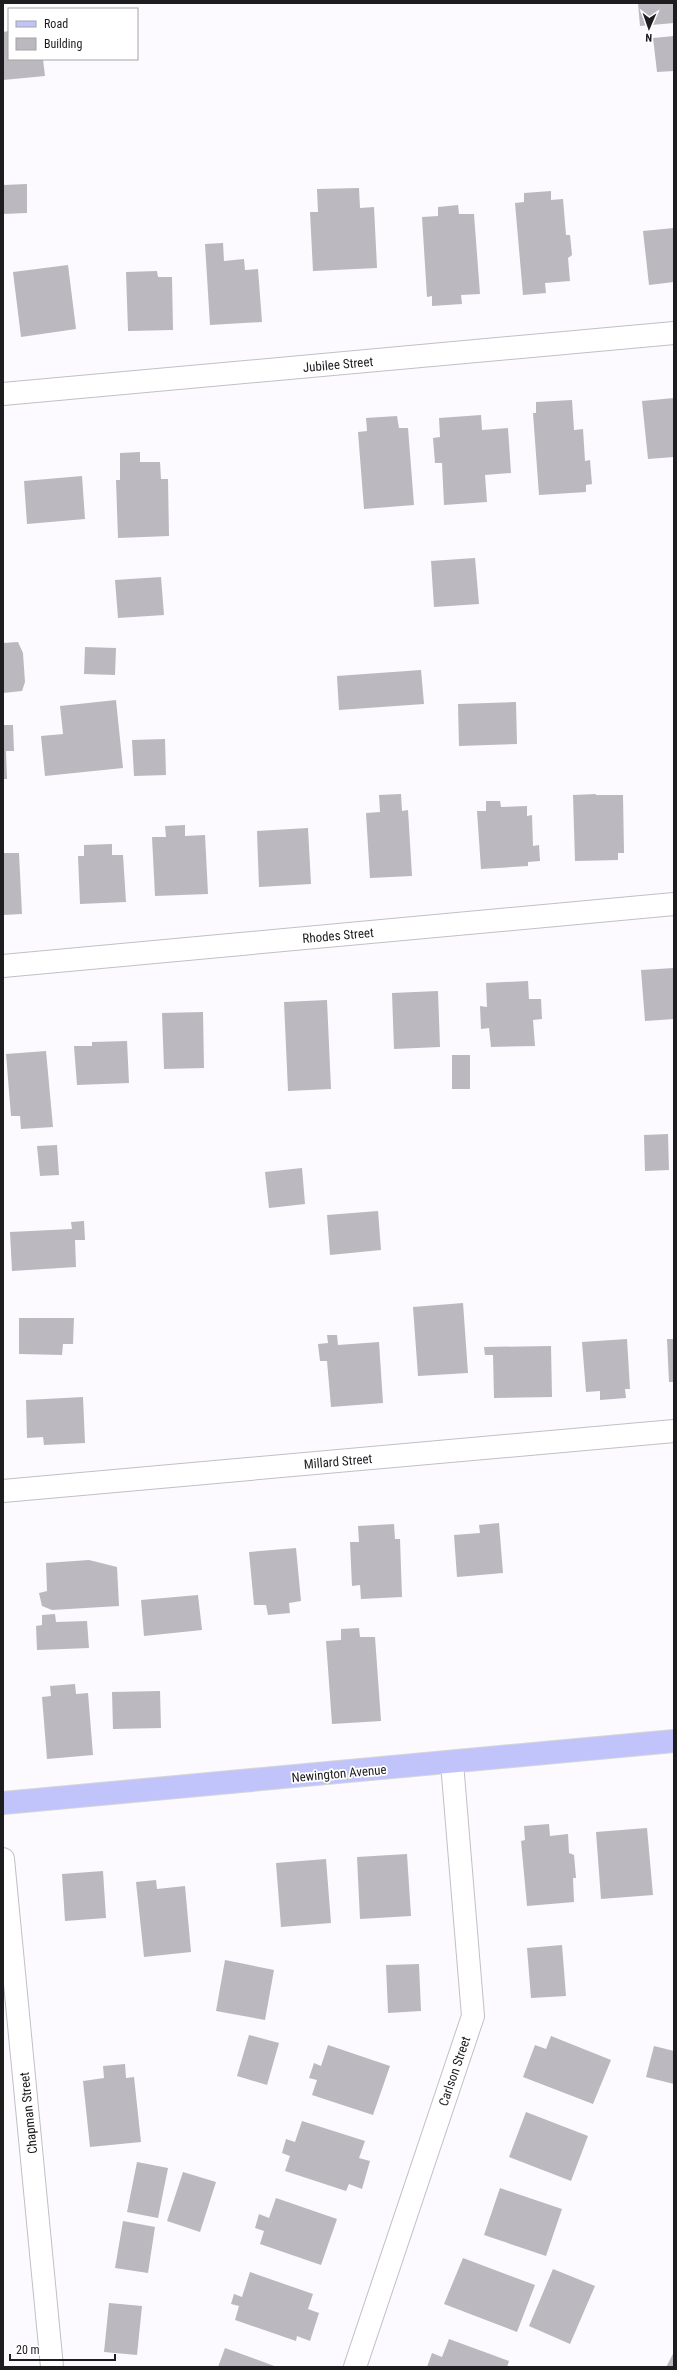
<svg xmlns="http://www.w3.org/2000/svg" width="677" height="2370" viewBox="0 0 677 2370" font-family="'Roboto Condensed',sans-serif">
  <rect width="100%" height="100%" fill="#fcf9ff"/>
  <path fill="#bbb8c0" d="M638 3 674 4V23L640 26Z
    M9 31V59H43L45 76 3 80V32Z
    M674 36V71L657 72 653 38Z
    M27 184V213L3 214V185Z
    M359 188 360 208 374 207 377 268 313 271 310 212H318L317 189Z
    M551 191V200L563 199 566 235H570L572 255 568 258 570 281 545 283 546 293 523 295 515 203 524 202V193Z
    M458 205 459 214H474L480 294 461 295 462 304 432 306V296L427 297 422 217 438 216V207Z
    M674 228V282L649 285 643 231Z
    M223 243 224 261 244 259 245 270 258 269 262 322 210 325 205 244Z
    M68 265 76 329 21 337 13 272Z
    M157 271 158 277H172L173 330 128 331 126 272Z
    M674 398V457L648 459 642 401Z
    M572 400 574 430 583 429 585 461 590 460 592 484 586 485V492L539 495 533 413H536V402Z
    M481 415 482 430 508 428 511 473 485 475 487 502 444 505 442 463H435L433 438 440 437 439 418Z
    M397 416 399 428H408L414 505 364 509 358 432 367 431 366 418Z
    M140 452V462H160L161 479H168L169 536 118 538 116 480H120V453Z
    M82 476 85 519 27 524 24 481Z
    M475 558 479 604 434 607 431 561Z
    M161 577 164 615 118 618 115 580Z
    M18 642 23 653 25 682 22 691 3 693V643Z
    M85 647 116 648 115 675 84 674Z
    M421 670 424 704 339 710 337 676Z
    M116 700 123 768 45 776 41 736 63 734 60 706Z
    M516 702 517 744 459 746 458 704Z
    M3 725H13L14 751H6L7 779H3Z
    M165 739 166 775 134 776 132 740Z
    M401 794 402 811 408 810 412 876 370 878 366 813 380 812 379 795Z
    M596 794V795H623L624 853H618V860L575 861 573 795Z
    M486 801H500L501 807 527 806V816L532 815 533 846 539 845 540 861 528 862V866L481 869 477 811H486Z
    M185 825V836L205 835 208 894 155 896 152 837H166L165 826Z
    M308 828 311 884 259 887 257 831Z
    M112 844V855H123L126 902 80 904 78 856H84V845Z
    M3 853H19L22 914 3 915Z
    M674 968V1019L645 1021 641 970Z
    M528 981 529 999H541L542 1019 533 1020 535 1046 491 1047 489 1028 481 1029 480 1006 487 1007 486 983Z
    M438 991 440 1047 394 1049 392 993Z
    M327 1000 331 1089 288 1091 284 1002Z
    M203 1012 204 1068 164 1069 162 1013Z
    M127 1041 129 1083 77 1085 74 1046H92V1042Z
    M46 1051 53 1127 21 1129 20 1116H11L6 1054Z
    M452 1055H470V1089H452Z
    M668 1134 669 1170 645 1171 644 1135Z
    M57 1145 59 1175 40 1176 37 1146Z
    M302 1168 305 1204 269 1208 265 1172Z
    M378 1211 381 1250 330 1255 327 1215Z
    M84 1221 85 1240H75L76 1267 12 1271 10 1232 72 1229 71 1222Z
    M463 1303 468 1373 418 1376 413 1307Z
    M19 1318H74L73 1344H63L62 1355 19 1354Z
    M327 1335H337L338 1345 379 1342 383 1403 331 1407 327 1361H320L318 1344 328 1343Z
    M627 1339 630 1389H625L626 1398 600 1400V1391L586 1392 582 1342Z
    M667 1339H674V1382H669Z
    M551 1346 552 1397 494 1398 493 1355H485L484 1347Z
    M83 1397 85 1443 44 1445 43 1437 27 1438 26 1400Z
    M499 1523 503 1573 457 1577 454 1535 480 1533 479 1525Z
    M394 1524 395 1539H400L402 1597 361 1599 360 1585 352 1586 350 1542H359L358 1526Z
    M296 1548 301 1601 289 1603 290 1613 268 1615 266 1605H254L249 1552Z
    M89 1560 117 1567 119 1606 52 1610 42 1606 39 1593 47 1591 46 1563Z
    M198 1595 202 1630 144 1636 141 1600Z
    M55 1614 56 1622 87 1621 89 1648 37 1650 36 1626 42 1625V1615Z
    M359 1628 360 1637H375L381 1721 332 1724 326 1641 341 1640V1629Z
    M75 1684 76 1694 88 1693 93 1755 47 1759 42 1697 51 1696 50 1686Z
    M160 1691 161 1728 113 1729 112 1692Z
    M549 1824 550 1836 568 1834 569 1853 574 1855 576 1878H573L574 1902 527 1906 521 1841 525 1840 524 1826Z
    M647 1828 653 1895 601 1899 596 1832Z
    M407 1854 411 1916 360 1919 357 1857Z
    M326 1859 331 1923 281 1927 276 1863Z
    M103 1871 106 1918 65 1921 62 1874Z
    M156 1880 157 1889 185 1886 191 1952 144 1957 136 1882Z
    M562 1945 566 1996 531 1998 527 1948Z
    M225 1960 274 1970 265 2020 216 2011Z
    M419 1964 421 2011 388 2013 386 1965Z
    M249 2035 279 2043 267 2085 237 2076Z
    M551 2036 611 2060 593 2104 523 2077 535 2045 546 2049Z
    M328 2045 390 2066 373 2115 312 2095 317 2080 309 2078 314 2063 321 2066Z
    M654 2046 674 2051V2084L646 2077Z
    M125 2064 126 2078 134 2077 141 2142 90 2147 83 2081 104 2078 103 2066Z
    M526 2112 588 2136 571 2181 509 2157Z
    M302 2121 365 2141 359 2158 370 2161 362 2189 349 2184 346 2191 285 2171 290 2156 282 2153 286 2139 295 2142Z
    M137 2162 168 2168 158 2218 127 2212Z
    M183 2172 216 2182 200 2232 167 2221Z
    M500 2188 562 2209 546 2256 484 2235Z
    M276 2198 337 2219 321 2265 260 2244 264 2231 255 2228 259 2214 269 2218Z
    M123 2221 155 2227 148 2273 115 2268Z
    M463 2258 535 2285 517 2332 444 2304Z
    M553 2269 595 2286 570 2344 529 2326Z
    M250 2272 313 2294 308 2309 319 2313 310 2341 297 2336 296 2341 235 2320 239 2306 231 2304 234 2294 242 2297Z
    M109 2303 142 2306 137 2355 104 2352Z
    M449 2339 509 2361 507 2367H427L432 2353 442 2357Z
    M225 2348 277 2367H218Z
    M674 2352V2367H666Z"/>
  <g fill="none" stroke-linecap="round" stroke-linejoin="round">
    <defs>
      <path id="minor" d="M3 394 674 333
        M3 966 674 904
        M3 1491 674 1431
        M3 1859 52 2367
        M355 2367 473 2016 452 1763"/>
      <path id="major" d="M3 1803 674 1741"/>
    </defs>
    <use href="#minor" stroke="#c2bfc7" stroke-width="24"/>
    <use href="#major" stroke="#d6d6d7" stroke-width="24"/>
    <use href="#minor" stroke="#fff" stroke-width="22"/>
    <use href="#major" stroke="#c0c4fb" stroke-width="22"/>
  </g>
  <g text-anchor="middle" stroke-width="3.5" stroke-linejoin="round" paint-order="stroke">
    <g font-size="13" fill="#1d1c1f" stroke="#fff">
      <text transform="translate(338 364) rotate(-5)" y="5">Jubilee Street</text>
      <text transform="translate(338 935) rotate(-5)" y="5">Rhodes Street</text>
      <text transform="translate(338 1461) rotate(-5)" y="5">Millard Street</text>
      <text transform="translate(339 1773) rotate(-5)" y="5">Newington Avenue</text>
      <text transform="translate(454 2071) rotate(-71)" y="5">Carlson Street</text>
      <text transform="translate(28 2113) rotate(-96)" y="5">Chapman Street</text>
    </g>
  </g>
  <rect width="677" height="2370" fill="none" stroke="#1d1c1f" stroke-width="8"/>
  <rect x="8" y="8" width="130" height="52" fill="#ffffff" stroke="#a5a4a5"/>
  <rect x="16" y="21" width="20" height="6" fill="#c0c4fb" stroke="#a5a4a5"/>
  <text x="44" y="28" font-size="12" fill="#1d1c1f">Road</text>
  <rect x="16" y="38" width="20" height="12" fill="#bbb8c0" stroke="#a5a4a5"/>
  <text x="44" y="48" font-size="12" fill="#1d1c1f">Building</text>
  <g transform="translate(649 28) rotate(182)" stroke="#ffffff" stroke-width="3" paint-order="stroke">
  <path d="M0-3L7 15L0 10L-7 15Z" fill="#1d1c1f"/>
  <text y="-6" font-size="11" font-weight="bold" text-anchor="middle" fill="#1d1c1f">N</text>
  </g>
  <path d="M10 2354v6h105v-6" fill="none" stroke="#1d1c1f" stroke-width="2"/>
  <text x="16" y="2354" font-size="12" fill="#1d1c1f" stroke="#ffffff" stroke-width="3" paint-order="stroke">20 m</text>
</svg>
